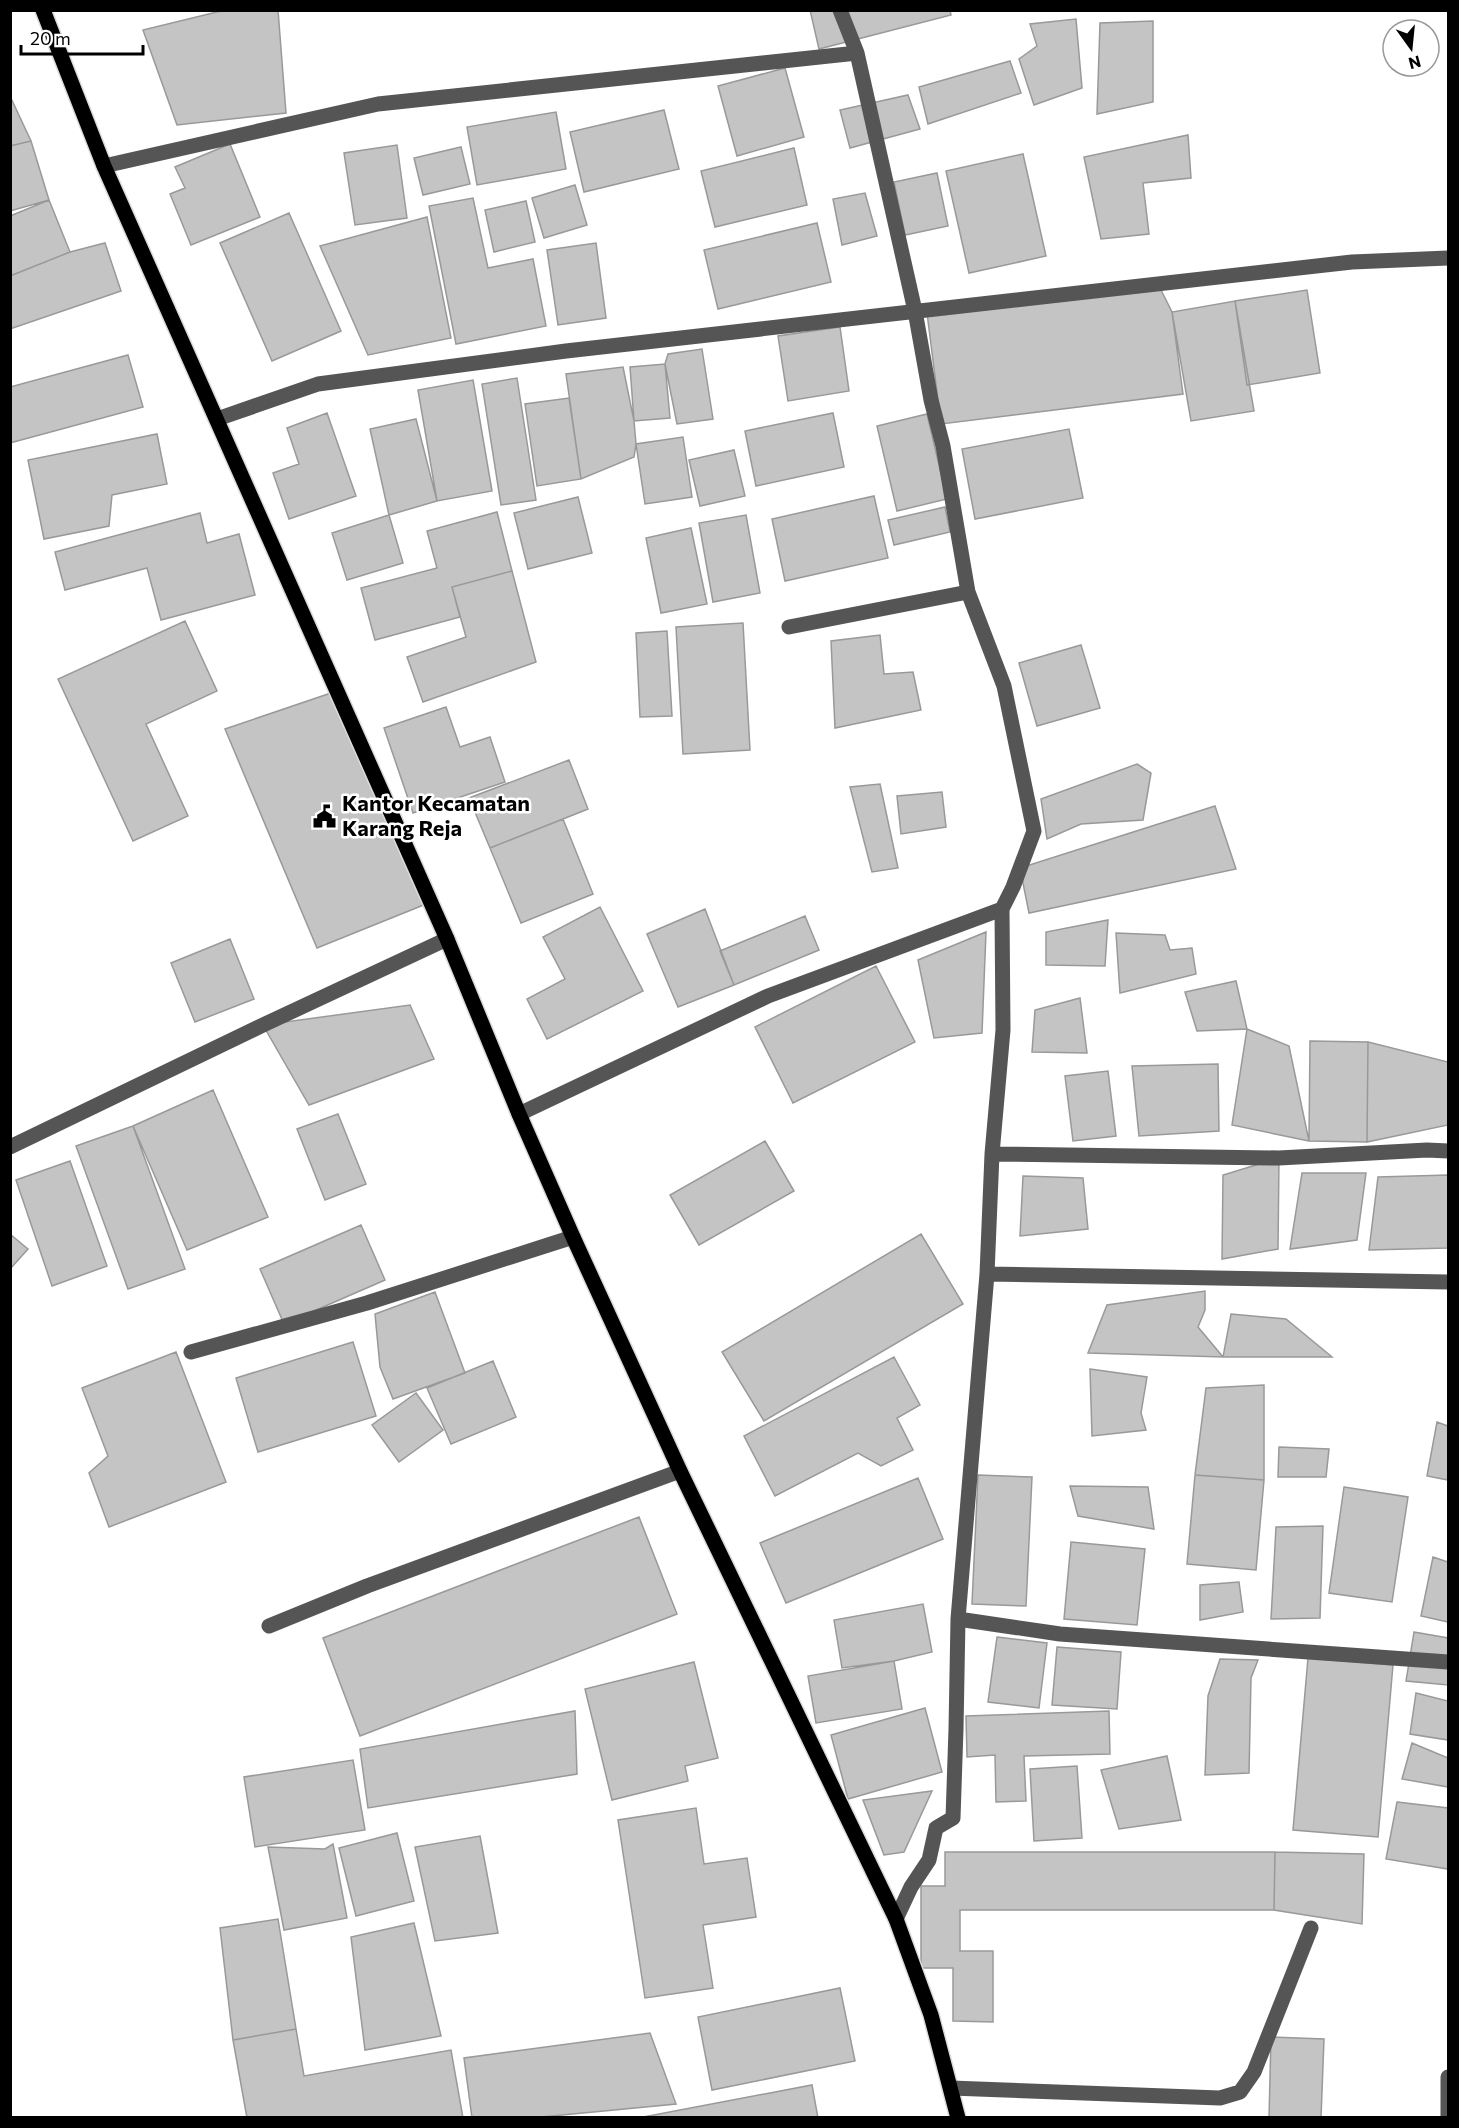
<svg xmlns="http://www.w3.org/2000/svg" width="1459" height="2128" viewBox="0 0 1459 2128" font-family="Commissioner,sans-serif">
  <rect width="100%" height="100%" fill="#fff"/>
  <path fill="#c4c4c4" stroke="#999" stroke-width="1.5" d="M225 10H278L286 113 177 125 143 30Z
    M810 10H950L951 15 819 49Z
    M1076 19 1082 88 1034 105 1019 59 1037 46 1030 24Z
    M1153 21V102L1097 114 1100 23Z
    M1010 61 1021 93 928 124 919 87Z
    M785 68 804 137 737 156 718 86Z
    M908 95 920 129 850 148 840 110Z
    M10 96 31 141 10 146Z
    M664 110 679 169 584 192 570 132Z
    M556 112 566 169 477 185 467 127Z
    M1188 135 1191 178 1143 183 1149 234 1101 239 1084 157Z
    M31 141 49 200 10 211V146Z
    M230 144 260 217 191 245 170 194 185 188 175 167Z
    M397 145 407 218 355 225 344 153Z
    M461 147 470 184 423 195 414 158Z
    M794 148 807 205 715 227 701 171Z
    M1023 154 1046 256 969 273 946 171Z
    M937 173 948 226 905 235 894 182Z
    M575 185 587 225 544 238 532 198Z
    M865 193 877 236 842 245 833 199Z
    M473 198 488 268 533 259 546 326 456 344 429 206Z
    M49 200 70 252 10 276V216Z
    M526 201 535 242 494 252 485 210Z
    M289 213 341 331 272 361 220 243Z
    M427 217 451 338 368 355 320 246Z
    M817 223 831 282 718 309 704 250Z
    M105 243 121 291 10 329V276L70 252Z
    M596 243 606 318 558 325 547 250Z
    M1158 284 1172 312 1183 394 941 424 927 313Z
    M1307 290 1320 373 1247 385 1235 301Z
    M1235 301 1254 411 1191 421 1172 312Z
    M840 327 849 391 788 401 778 336Z
    M702 349 713 419 677 424 665 364 668 354Z
    M128 355 143 407 10 443V387Z
    M665 364 670 418 634 421 630 367Z
    M623 367 634 421 636 444 634 457 581 479 566 374Z
    M517 378 536 500 501 505 482 384Z
    M473 380 492 491 437 501 418 390Z
    M569 398 581 479 537 486 525 404Z
    M327 413 356 496 289 519 273 473 299 464 287 428Z
    M833 413 844 467 756 486 745 431Z
    M927 414 947 499 897 511 877 426Z
    M416 419 437 501 389 515 370 429Z
    M1069 429 1083 498 975 519 962 449Z
    M157 434 167 484 112 495 109 526 44 539 28 460Z
    M683 437 692 497 645 504 636 444Z
    M734 450 745 496 700 506 689 460Z
    M874 496 888 558 785 581 772 519Z
    M578 497 592 553 528 569 514 513Z
    M945 507 950 532 894 545 888 520Z
    M497 512 512 571 452 587 460 617 375 640 361 588 437 568 427 531Z
    M200 513 207 543 239 534 255 595 161 620 147 568 65 590 55 552Z
    M389 515 403 563 347 580 332 533Z
    M746 515 760 593 713 602 699 523Z
    M691 528 707 604 661 613 646 538Z
    M512 571 536 662 423 702 407 657 466 637 452 587Z
    M185 621 217 691 146 724 188 816 133 841 58 679Z
    M743 623 750 750 683 754 676 627Z
    M667 631 672 716 640 717 636 633Z
    M880 635 884 674 913 672 921 710 835 728 831 641Z
    M1081 645 1100 708 1037 726 1019 663Z
    M331 693 426 904 317 948 225 729Z
    M446 707 460 747 490 737 505 782 413 813 384 728Z
    M569 760 588 809 490 848 469 798Z
    M1137 764 1151 773 1143 820 1081 824 1047 839 1041 799Z
    M880 784 898 868 872 872 850 787Z
    M942 792 946 827 901 834 897 796Z
    M1215 806 1236 869 1029 913 1020 868Z
    M563 819 593 894 521 923 490 848Z
    M600 907 643 991 547 1039 527 999 565 979 543 937Z
    M705 909 734 985 678 1007 647 934Z
    M805 916 819 950 734 985 720 951Z
    M1108 920 1105 966 1046 965V932Z
    M986 932 982 1033 934 1038 918 960Z
    M1116 933 1165 935 1170 950 1192 948 1196 974 1120 993Z
    M230 939 254 999 195 1022 171 963Z
    M876 966 915 1042 793 1103 755 1027Z
    M1236 981 1247 1029 1197 1031 1185 992Z
    M1080 998 1087 1053 1032 1052 1035 1010Z
    M410 1005 434 1059 309 1105 263 1025Z
    M1247 1029 1289 1046 1309 1141 1232 1125Z
    M1310 1041 1368 1042 1367 1142 1309 1141Z
    M1368 1042 1448 1062V1125L1367 1142Z
    M1218 1064 1219 1131 1139 1136 1132 1066Z
    M1108 1071 1116 1136 1073 1141 1065 1076Z
    M213 1090 268 1217 187 1250 133 1126Z
    M338 1114 366 1184 325 1200 297 1129Z
    M133 1126 185 1269 128 1289 76 1146Z
    M765 1141 794 1191 699 1245 670 1195Z
    M1279 1158 1278 1249 1222 1259 1223 1175Z
    M70 1161 107 1266 52 1286 16 1180Z
    M1302 1173H1366L1357 1240 1290 1249Z
    M1448 1175V1248L1369 1250 1378 1177Z
    M1023 1176 1083 1178 1088 1229 1020 1236Z
    M361 1225 385 1280 284 1324 260 1269Z
    M10 1234 28 1249 10 1269Z
    M921 1234 963 1304 764 1421 722 1352Z
    M1205 1291V1310L1198 1327 1223 1357 1088 1353 1107 1305Z
    M435 1292 465 1373 393 1399 380 1367 375 1314Z
    M1231 1314 1286 1319 1332 1357H1223Z
    M353 1342 376 1416 258 1452 236 1378Z
    M176 1352 226 1482 109 1527 89 1473 108 1456 82 1388Z
    M894 1357 920 1405 897 1418 913 1450 881 1466 858 1453 775 1496 744 1436Z
    M493 1361 516 1417 451 1444 427 1388Z
    M1090 1369 1147 1377 1141 1413 1146 1430 1092 1436Z
    M1264 1385V1480L1195 1475 1206 1388Z
    M416 1393 443 1430 399 1462 372 1425Z
    M1437 1422 1448 1426V1480L1427 1476Z
    M1279 1447 1329 1449 1326 1477H1278Z
    M978 1475 1032 1477 1026 1606 972 1604Z
    M1195 1475 1264 1480 1256 1570 1187 1564Z
    M918 1478 943 1539 786 1603 760 1543Z
    M1070 1486 1148 1487 1154 1529 1078 1516Z
    M1344 1487 1408 1497 1392 1602 1329 1593Z
    M639 1517 677 1614 360 1736 323 1638Z
    M1323 1526 1320 1618 1271 1619 1276 1527Z
    M1071 1542 1145 1549 1137 1625 1064 1619Z
    M1433 1557 1448 1562V1622L1421 1616Z
    M1239 1582 1243 1612 1200 1620V1585Z
    M923 1604 932 1652 894 1661 842 1668 834 1620Z
    M1414 1632 1448 1638V1685L1406 1681Z
    M997 1637 1047 1643 1039 1708 988 1702Z
    M1057 1647 1121 1652 1117 1709 1052 1705Z
    M1308 1658 1393 1665 1378 1837 1293 1830Z
    M1220 1659 1258 1660 1251 1678 1249 1773 1205 1775 1208 1696Z
    M894 1661 902 1709 816 1723 808 1676Z
    M694 1662 718 1758 685 1766 688 1781 612 1800 585 1689Z
    M1416 1693 1448 1701V1740L1410 1734Z
    M925 1708 942 1772 848 1799 831 1735Z
    M575 1711 577 1774 368 1808 360 1749Z
    M1109 1711 1110 1754 1024 1756 1026 1801 996 1802 995 1755 967 1757 966 1716Z
    M1412 1743 1448 1758V1787L1402 1779Z
    M1167 1756 1181 1820 1119 1829 1101 1770Z
    M353 1760 365 1830 255 1847 244 1777Z
    M1077 1766 1082 1838 1034 1841 1030 1769Z
    M932 1791 904 1852 884 1855 863 1800Z
    M1397 1802 1448 1808V1869L1386 1859Z
    M696 1808 704 1864 747 1858 756 1917 703 1925 713 1988 645 1998 618 1820Z
    M397 1833 414 1901 356 1916 339 1848Z
    M480 1836 498 1933 435 1941 415 1847Z
    M333 1844 347 1918 284 1930 268 1847 325 1849Z
    M945 1852H1275L1274 1910H960V1951H993V2022L953 2021V1968H921V1886H945Z
    M1275 1852 1364 1854 1362 1924 1274 1910Z
    M278 1919 296 2029 233 2040 220 1928Z
    M414 1923 441 2036 365 2050 351 1937Z
    M840 1988 855 2061 712 2090 698 2017Z
    M296 2029 304 2076 451 2050 463 2118H247L233 2040Z
    M650 2033 676 2104 531 2118H472L464 2058Z
    M1271 2037 1324 2039 1321 2118H1269Z
    M812 2085 818 2118H638Z"/>
  <g fill="none" stroke-linecap="round" stroke-linejoin="round">
    <defs>
      <path id="major" d="M43 10 104 166 447 939 519 1114 573 1237 680 1471 896 1919 931 2015 958 2118"/>
    </defs>
    <use href="#major" stroke="#dbdbdb" stroke-width="18"/>
    <path stroke="#555" stroke-width="15" d="M840 10 857 53 915 311 931 400 943 446 968 592 1004 686 1034 831 1013 887 1002 909 1003 1030 992 1154 987 1274 958 1619 956 1729 953 1818 936 1828 929 1860 911 1887 896 1919
      M104 166 378 104 857 53
      M217 419 318 384 566 351 1352 262 1448 258
      M789 627 968 592
      M519 1114 768 996 1002 909
      M10 1147 263 1025 447 939
      M992 1154 1279 1158 1427 1150 1448 1151
      M987 1274 1448 1282
      M191 1352 367 1303 573 1237
      M958 1619 1060 1634 1448 1662
      M269 1626 367 1586 680 1471
      M951 2088 1220 2098 1240 2092 1254 2072 1311 1928
      M1448 2118V2077"/>
    <use href="#major" stroke="#000" stroke-width="15"/>
  </g>
  <defs>
    <symbol id="civic-bare" viewBox="-9 -9 18 18"><path d="M-.6-6.5H3V-4.5H.6V-3L4-1V1h2V6H-6V1h2V-1L-.6-3ZM-1.2 2.5V6h2.4V2.5Z" fill="#000" stroke="#fff" stroke-width="2.5" paint-order="stroke"/></symbol>
  </defs>
  <g fill-rule="evenodd">
    <use href="#civic-bare" x="308" y="800" width="33" height="33"/>
  </g>
  <g text-anchor="middle" stroke-width="5" stroke-linejoin="round" paint-order="stroke">
    <g font-size="22" font-weight="bold" fill="#000" stroke="#fff" text-anchor="start">
      <text x="342" y="811">Kantor Kecamatan<tspan x="342" dy="25">Karang Reja</tspan></text>
    </g>
  </g>
  <rect width="1459" height="2128" fill="none" stroke="#000000" stroke-width="24"/>
  <g transform="translate(1411 48) rotate(165)"><circle r="28" fill="#ffffff" stroke="#999999" stroke-width="1.5"/>
  <path d="M0-4.5L10 22L0 15L-10 22Z" fill="#000000"/>
  <text y="-9" font-size="16" font-weight="bold" text-anchor="middle" fill="#000000">N</text>
  </g>
  <path d="M21 45v9h122v-9" fill="none" stroke="#000000" stroke-width="3"/>
  <text x="30" y="45" font-size="18" fill="#000000" stroke="#ffffff" stroke-width="4.5" paint-order="stroke">20 m</text>
</svg>
